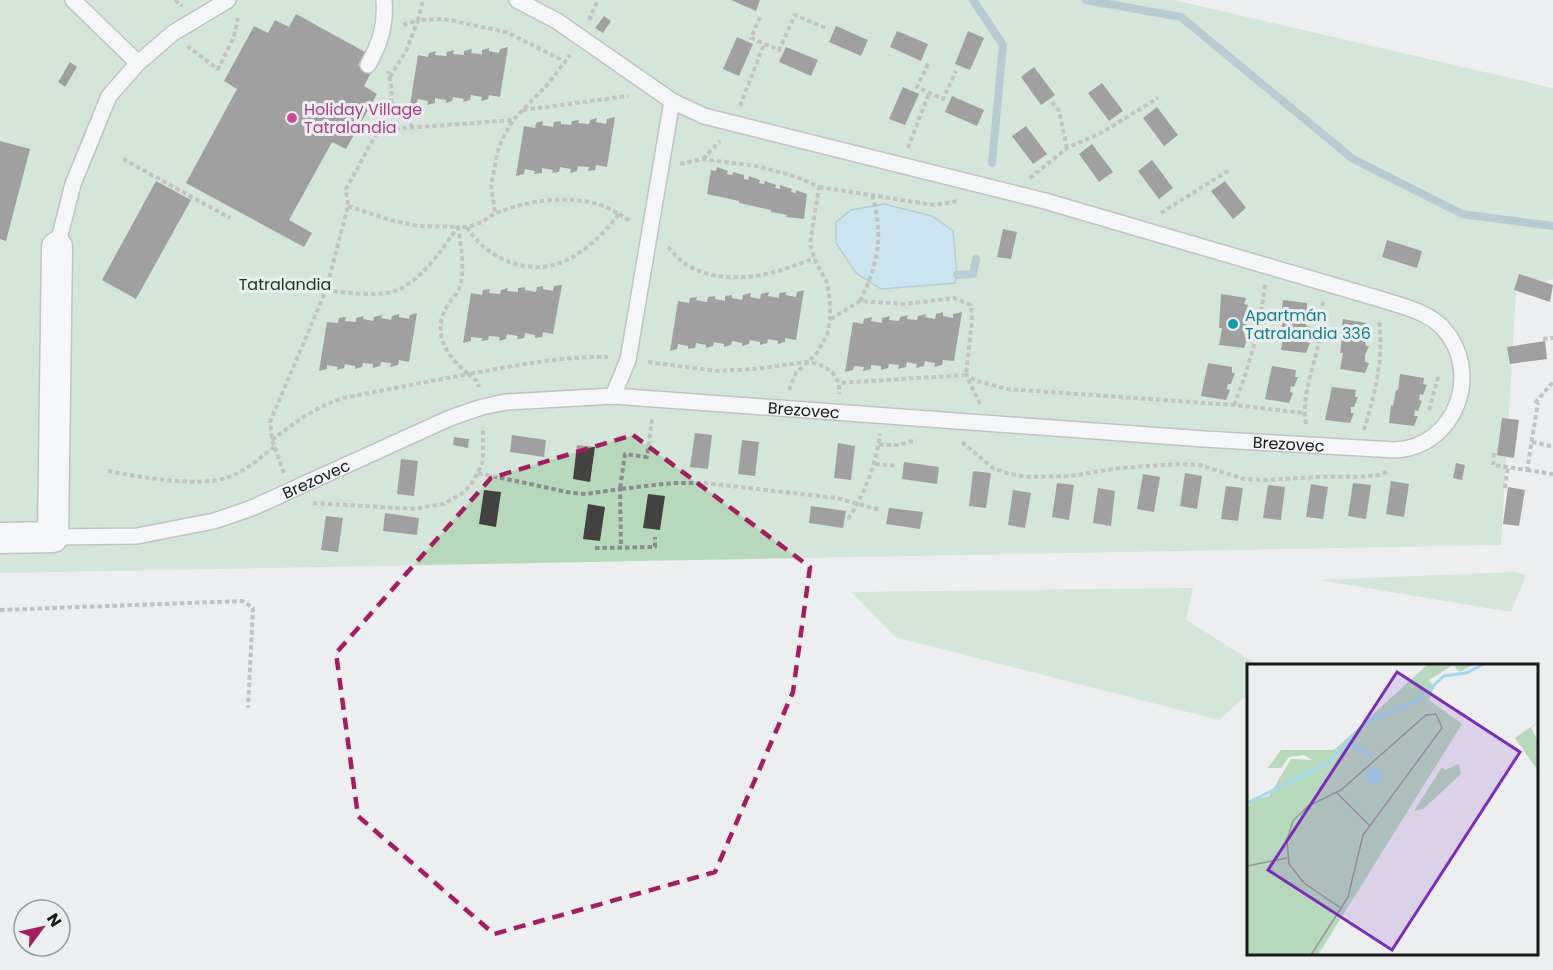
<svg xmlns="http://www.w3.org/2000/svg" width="1553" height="970" viewBox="0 0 1553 970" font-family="Poppins,sans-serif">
  <rect width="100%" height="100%" fill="#edeef0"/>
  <path fill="#b6d9bc" d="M0 0H1174L1553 88V279L1543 282 1517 277 1501 545 0 573Z
    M1514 572 1526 575 1511 612 1319 580Z
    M1193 588 1186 620 1258 665 1248 666V694L1219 720 895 637 851 592Z"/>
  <path fill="#9fd9f1" stroke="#769fb0" stroke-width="1.5" d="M884 204 932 216 953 231 957 275 955 283 881 289 856 273 836 243V222L851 210Z"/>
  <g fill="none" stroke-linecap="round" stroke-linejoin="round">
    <path stroke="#769fb0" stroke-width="8" d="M973 0 1003 45 992 163
      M1086 0 1181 17 1353 159 1462 214 1553 226
      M957 275 973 274 976 259"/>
  </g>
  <path fill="#444241" d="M731 0H760L756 11Z
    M296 14 365 52 358 65 371 73 364 86 377 94 346 149 332 142 289 220 312 233 304 247 186 183 237 89 224 81 254 26 268 33 275 20 289 27Z
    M604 16 611 21 603 33 595 28Z
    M836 26 868 40 861 56 829 42Z
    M897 31 928 44 921 61 890 47Z
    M968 31 984 38 970 70 955 64Z
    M737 37 753 44 739 76 723 69Z
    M508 47 500 97 489 95 488 99 481 101 482 97 471 95 470 100 463 102 464 99 453 97 452 101 446 103V100L435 98V103L427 105 428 101 418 99 416 104 410 105 418 55 428 57 429 53 436 51 435 55 446 56 447 52 454 50 453 54 464 55V51L472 49 471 53 482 54V50L489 48V51L499 53 500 49Z
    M786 47 818 60 811 76 779 62Z
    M70 62 77 67 65 87 58 82Z
    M1034 67 1055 95 1041 105 1021 77Z
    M1102 83 1123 111 1109 121 1088 93Z
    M903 87 919 94 905 125 889 119Z
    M952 96 984 110 977 126 945 112Z
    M1157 107 1178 135 1164 146 1143 118Z
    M615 117 607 167 596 165 595 170 588 171 589 167 578 166 577 171 570 173 571 169 560 167 559 172 552 173 553 170 542 168V173L534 174 535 171 525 169 524 174 516 176 524 126 535 128 536 123 543 121 542 125 553 127 554 122 561 121V124L571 125 572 121 579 120 578 123 589 124 590 120 597 118 596 122 606 124 607 119Z
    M1026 126 1047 154 1033 164 1012 136Z
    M0 141 30 149 6 241 0 239Z
    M1092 144 1113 172 1099 182 1079 154Z
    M1152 160 1173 188 1159 199 1138 171Z
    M717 167 728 171 727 174 732 175 733 172 744 175V179L748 180 749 176 760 180 759 183 764 184 765 181 776 185 775 188 780 189V185L792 189 791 192 796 193V190L807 194 804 219 786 217 787 215 771 212V210L739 203V201L707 194 711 170 716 171Z
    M156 181 191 200 136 299 102 280Z
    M1225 181 1246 208 1233 219 1211 191Z
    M1003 229 1017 232 1011 259 997 257Z
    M1387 240 1422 251 1417 268 1382 257Z
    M1519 274 1553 285 1550 302 1514 290Z
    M562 285 553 334 543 332 542 337 535 338V335L525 333 524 338 517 339 518 336 507 334 506 339 499 341 500 337 489 336 488 340 482 341V338L471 337V341L463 343 471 293 482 295 483 290 490 289 489 293 500 294 501 290 508 288 507 291 518 292V288L525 287V290L536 292 537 287 543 286V289L553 291 554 286Z
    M804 290 796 340 785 338V342L778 344V341L768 339 767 343 760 345V342L750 340 749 344 742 346V343L732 341 731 345 724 347V344L714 342 713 346 706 348V345L696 343 695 348 688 349V346L678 344 677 349 670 351 678 301 689 303 690 298 697 297 696 300 707 302 708 297 715 296V299L725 301V296L732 295V298L742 300 743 295 751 293 750 297 760 299 761 294 769 292 768 296 779 298V293L786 292V295L796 297 797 292Z
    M1221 294 1246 298 1244 304 1248 305 1244 321H1248L1244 330 1245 337H1248L1244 348 1219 345 1222 328H1219Z
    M1283 300 1307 303V310H1310L1306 319V326L1310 327 1306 342 1310 343 1306 353 1281 350 1284 333H1281L1283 317 1281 316Z
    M943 312V316L953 318V314L962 312 954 361 943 360 942 365 934 367 935 363 925 361 924 366 916 368 917 364 907 362 906 367 898 369 899 365 889 364 888 368 881 370V366L871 365V369L863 371 864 367 854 366 853 370 845 372 853 322 863 324 864 319 872 317 871 321 882 323V318L890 316 889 320 899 321 900 317 908 315 907 319 917 320 918 316 926 314 925 317 935 319 936 314Z
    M417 313 409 362 399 360 398 365 390 367 391 363 381 362 380 366 373 368V364L363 363 362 367 355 369V366L345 364 344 368 337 370 338 367 327 365V369L319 371 327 322 338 323 339 318 346 317 345 321 356 322V318L364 316 363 319 373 321 374 317 382 315 381 318 391 320 392 316 399 314V317L409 319 410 315Z
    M1343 319 1366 323V329L1369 330 1365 339 1366 346H1369L1365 355V362L1369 363 1365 373 1340 369 1343 353H1340L1342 337H1340Z
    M1545 341 1547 359 1510 364 1507 347Z
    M1208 363 1232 367V373H1235L1231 384H1228L1227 389 1230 390 1226 400 1201 396Z
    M1272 366 1296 370 1295 377H1298L1294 387 1291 386 1290 392 1293 393 1289 403 1265 399Z
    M1400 374 1424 378 1423 384 1427 385 1423 395 1420 394 1419 400 1422 401 1418 411 1415 410 1414 416H1418L1414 426 1389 423 1391 405 1393 406 1396 390H1398Z
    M1332 387 1356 390 1355 397H1358L1354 407H1351V413H1354L1350 423 1325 420Z
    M1502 418 1519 420 1514 458 1497 455Z
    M695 433 712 435 708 469 690 467Z
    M512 435 546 440 544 457 510 452Z
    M454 437 469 439 468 448 453 445Z
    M742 440 759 442 755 476 738 474Z
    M838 443 855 446 851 480 834 478Z
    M577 445 595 447 590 482 573 479Z
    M401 459 418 461 414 496 397 494Z
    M904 462 939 467 937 484 902 479Z
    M1456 463 1465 465 1462 480 1453 478Z
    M973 471 991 473 986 508 969 506Z
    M1185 473 1202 476 1197 509 1180 506Z
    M1143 474 1160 477 1154 512 1137 509Z
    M1391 481 1409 484 1404 517 1386 514Z
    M1057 483 1074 485 1069 520 1052 517Z
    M1353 483 1371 485 1366 519 1348 516Z
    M1311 484 1328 487 1323 519 1306 517Z
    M1268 485 1285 487 1281 520 1263 518Z
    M1226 486 1243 488 1238 521 1221 519Z
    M1508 487 1525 490 1519 526 1503 524Z
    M1098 488 1115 491 1111 526 1093 523Z
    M484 490 501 492 496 527 479 524Z
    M1013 490 1031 493 1025 528 1008 525Z
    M648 494 665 496 660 530 643 528Z
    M588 504 605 507 600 541 583 539Z
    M811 506 846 511 843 528 809 523Z
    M889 508 923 512 920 529 886 524Z
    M385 513 419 518 417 535 383 531Z
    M326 516 343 518 338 552 321 550Z"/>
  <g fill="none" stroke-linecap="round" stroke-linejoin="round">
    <defs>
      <g id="service">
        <path d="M73 0 138 63"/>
        <path d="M368 65C380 44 386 25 384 0"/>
        <path d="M57 247 73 184 109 96 138 63 173 33 228 0"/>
        <path d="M613 396 628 360 672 101"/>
        <path id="s1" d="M53 537 137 536 214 521 252 508 450 418 482 407 506 402 613 396 1204 439 1395 450C1456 447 1483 372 1443 328 1427 311 1401 306 1380 299L1045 201 704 116 672 101 557 21 517 0"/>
      </g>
      <path id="minor" d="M0 538 53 537 57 247"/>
    </defs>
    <use href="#service" stroke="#8c8d8f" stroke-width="18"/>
    <use href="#minor" stroke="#8c8d8f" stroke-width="33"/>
    <path stroke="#8b8c8d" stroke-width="4" stroke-dasharray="4.5 3" stroke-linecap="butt" d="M175 0 182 6
      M760 17 751 38 779 50 795 15 828 29
      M589 20 598 0
      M403 25 418 20 423 0
      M187 46 218 69 234 37 238 18
      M928 64 917 87 943 99 956 71
      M390 77 406 51 418 20 444 19 506 32 566 62
      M391 101 410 123 412 127
      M1052 102 1059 111 1067 148
      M740 106 764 44
      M523 110 628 96
      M380 130 513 120
      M908 148 929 93
      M123 159 230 218
      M703 159 720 141
      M680 164 702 159 757 166 797 177 819 187 810 244 814 258 827 283 830 300V320L827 335 817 353 796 373 789 390
      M1030 178 1067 148 1101 133 1158 98
      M819 187 934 205 958 201
      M348 206 390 220 418 226 458 227C461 246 466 273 458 291 455 297 450 301 447 306 431 334 447 356 468 374 514 366 560 356 608 357
      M1161 213 1231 169
      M619 214 632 222
      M467 227C487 261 535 279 571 258 590 247 606 231 619 214 613 211 605 206 598 204 564 195 527 201 496 213
      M668 247C673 252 678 259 684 263 723 289 775 275 814 258
      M326 290C344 293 375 296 392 292 420 284 442 249 458 227 472 228 484 222 495 213L491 186 498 150 503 138 513 120 548 84 570 55
      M860 301C878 265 884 235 872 195
      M831 319 860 301 904 304 954 298 971 305 972 320 966 375 839 383
      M1543 339 1553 338
      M648 362 718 371 754 369 806 362 819 364 832 372 839 383V394
      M1535 403 1553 382
      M980 404 966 375 977 381 1007 389 1234 405 1304 413
      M1234 405C1250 366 1260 326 1265 284
      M1429 410 1439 374
      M652 419 647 457 625 454 620 489 672 483H704L837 498 880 510
      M1306 424C1301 397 1313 371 1318 345 1320 331 1321 316 1323 302
      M1364 430C1375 393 1384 359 1379 320
      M272 440C295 422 316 407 343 398L468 374 477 381 479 387
      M962 442 993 468 1007 473 1026 477 1070 476 1120 468 1179 464 1200 465 1244 479 1267 480 1315 477H1357L1379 475 1389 471
      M1532 442 1551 446
      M879 445H899L916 440
      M1494 453 1493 465 1527 470 1538 403
      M875 464 897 466
      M1527 470 1553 474
      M108 471C139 477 200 488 229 477 247 470 260 458 275 446
      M284 473 272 440 270 422 326 290 348 206 346 189 387 114 391 101 392 89 388 71
      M478 473 572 493 586 494 620 489 621 547
      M1505 488 1508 467
      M313 503 414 509 443 504 460 495 470 486 478 473 483 461V427
      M848 519C865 493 876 465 880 434
      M595 548 655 547V537
      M0 610 243 601 253 608 248 708"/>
    <use href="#service" stroke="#fff" stroke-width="15"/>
    <use href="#minor" stroke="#fff" stroke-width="30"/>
  </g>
  <path d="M0 0H1553V970H0ZM633 435 810 567 793 692 715 872 494 934 358 816 336 653 491 478Z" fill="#edeef0" fill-opacity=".55" fill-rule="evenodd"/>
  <path fill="none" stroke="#a71c61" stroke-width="4.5" stroke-dasharray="12 8" stroke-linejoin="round" d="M633 435 810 567 793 692 715 872 494 934 358 816 336 653 491 478Z"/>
  <circle fill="#d1479c" stroke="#edeef0" stroke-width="2" cx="292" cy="118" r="6"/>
  <circle fill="#0f9aa8" stroke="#edeef0" stroke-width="2" cx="1233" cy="324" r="6"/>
  <g text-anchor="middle" stroke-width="6" stroke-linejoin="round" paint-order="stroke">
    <g font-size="16" fill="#b23c85" stroke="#edeef0" text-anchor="start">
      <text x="304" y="115">Holiday Village<tspan x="304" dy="18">Tatralandia</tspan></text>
    </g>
    <g font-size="16" fill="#0e401f" stroke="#edeef0">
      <text x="285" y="290">Tatralandia</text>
    </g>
    <g font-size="16" fill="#0d838f" stroke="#edeef0" text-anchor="start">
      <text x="1245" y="321">Apartmán<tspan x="1245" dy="18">Tatralandia 336</tspan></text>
    </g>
    <g font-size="16" fill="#171818" stroke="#edeef0">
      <text dy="6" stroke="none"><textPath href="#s1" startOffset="777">Brezovec</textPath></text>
      <text dy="6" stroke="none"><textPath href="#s1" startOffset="1263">Brezovec</textPath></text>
      <text dy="6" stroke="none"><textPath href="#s1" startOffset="273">Brezovec</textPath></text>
    </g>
  </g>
  <g transform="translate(1247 664)">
    <rect width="291" height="291" fill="#edeef0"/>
    <path d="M181 0H228L213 8 206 1 182 16 187 24 182 36 215 60 71 291H0V147L4 136 22 132 44 95 65 96 57 91 42 93 34 104H21L34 86H87ZM291 58 284 64 291 77V107L268 74ZM212 100 214 110 176 145 167 147 195 103 198 106Z" fill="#b6d9bc"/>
    <path d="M119 112a8 8 0 1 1 16 0a8 8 0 1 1-16 0Z" fill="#9fd9f1"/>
    <path fill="none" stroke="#9fd9f1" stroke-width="3" d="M97 82 121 57 169 37 197 12 219 9 237 0M0 139 79 100 97 82H110L124 93"/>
    <path fill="none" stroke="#97989a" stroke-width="1.5" d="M90 129 122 161M0 202 40 194M64 291 94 244 101 233 116 171 195 64 189 50 179 51 94 126 61 142 46 157 40 176 42 200 57 219 94 244"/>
    <path fill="#7b2cbf" fill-opacity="0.15" stroke="#7b2cbf" stroke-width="3" d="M150 8 273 88 145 286 21 206Z"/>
    <rect width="291" height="291" fill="none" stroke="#171818" stroke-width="3"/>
  </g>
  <g transform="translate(42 928) rotate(57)"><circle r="28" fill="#edeef0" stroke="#97989a" stroke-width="1.5"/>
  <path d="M0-4.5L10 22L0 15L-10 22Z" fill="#a71c61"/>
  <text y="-9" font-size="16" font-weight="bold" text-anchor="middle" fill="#171818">N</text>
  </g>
</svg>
